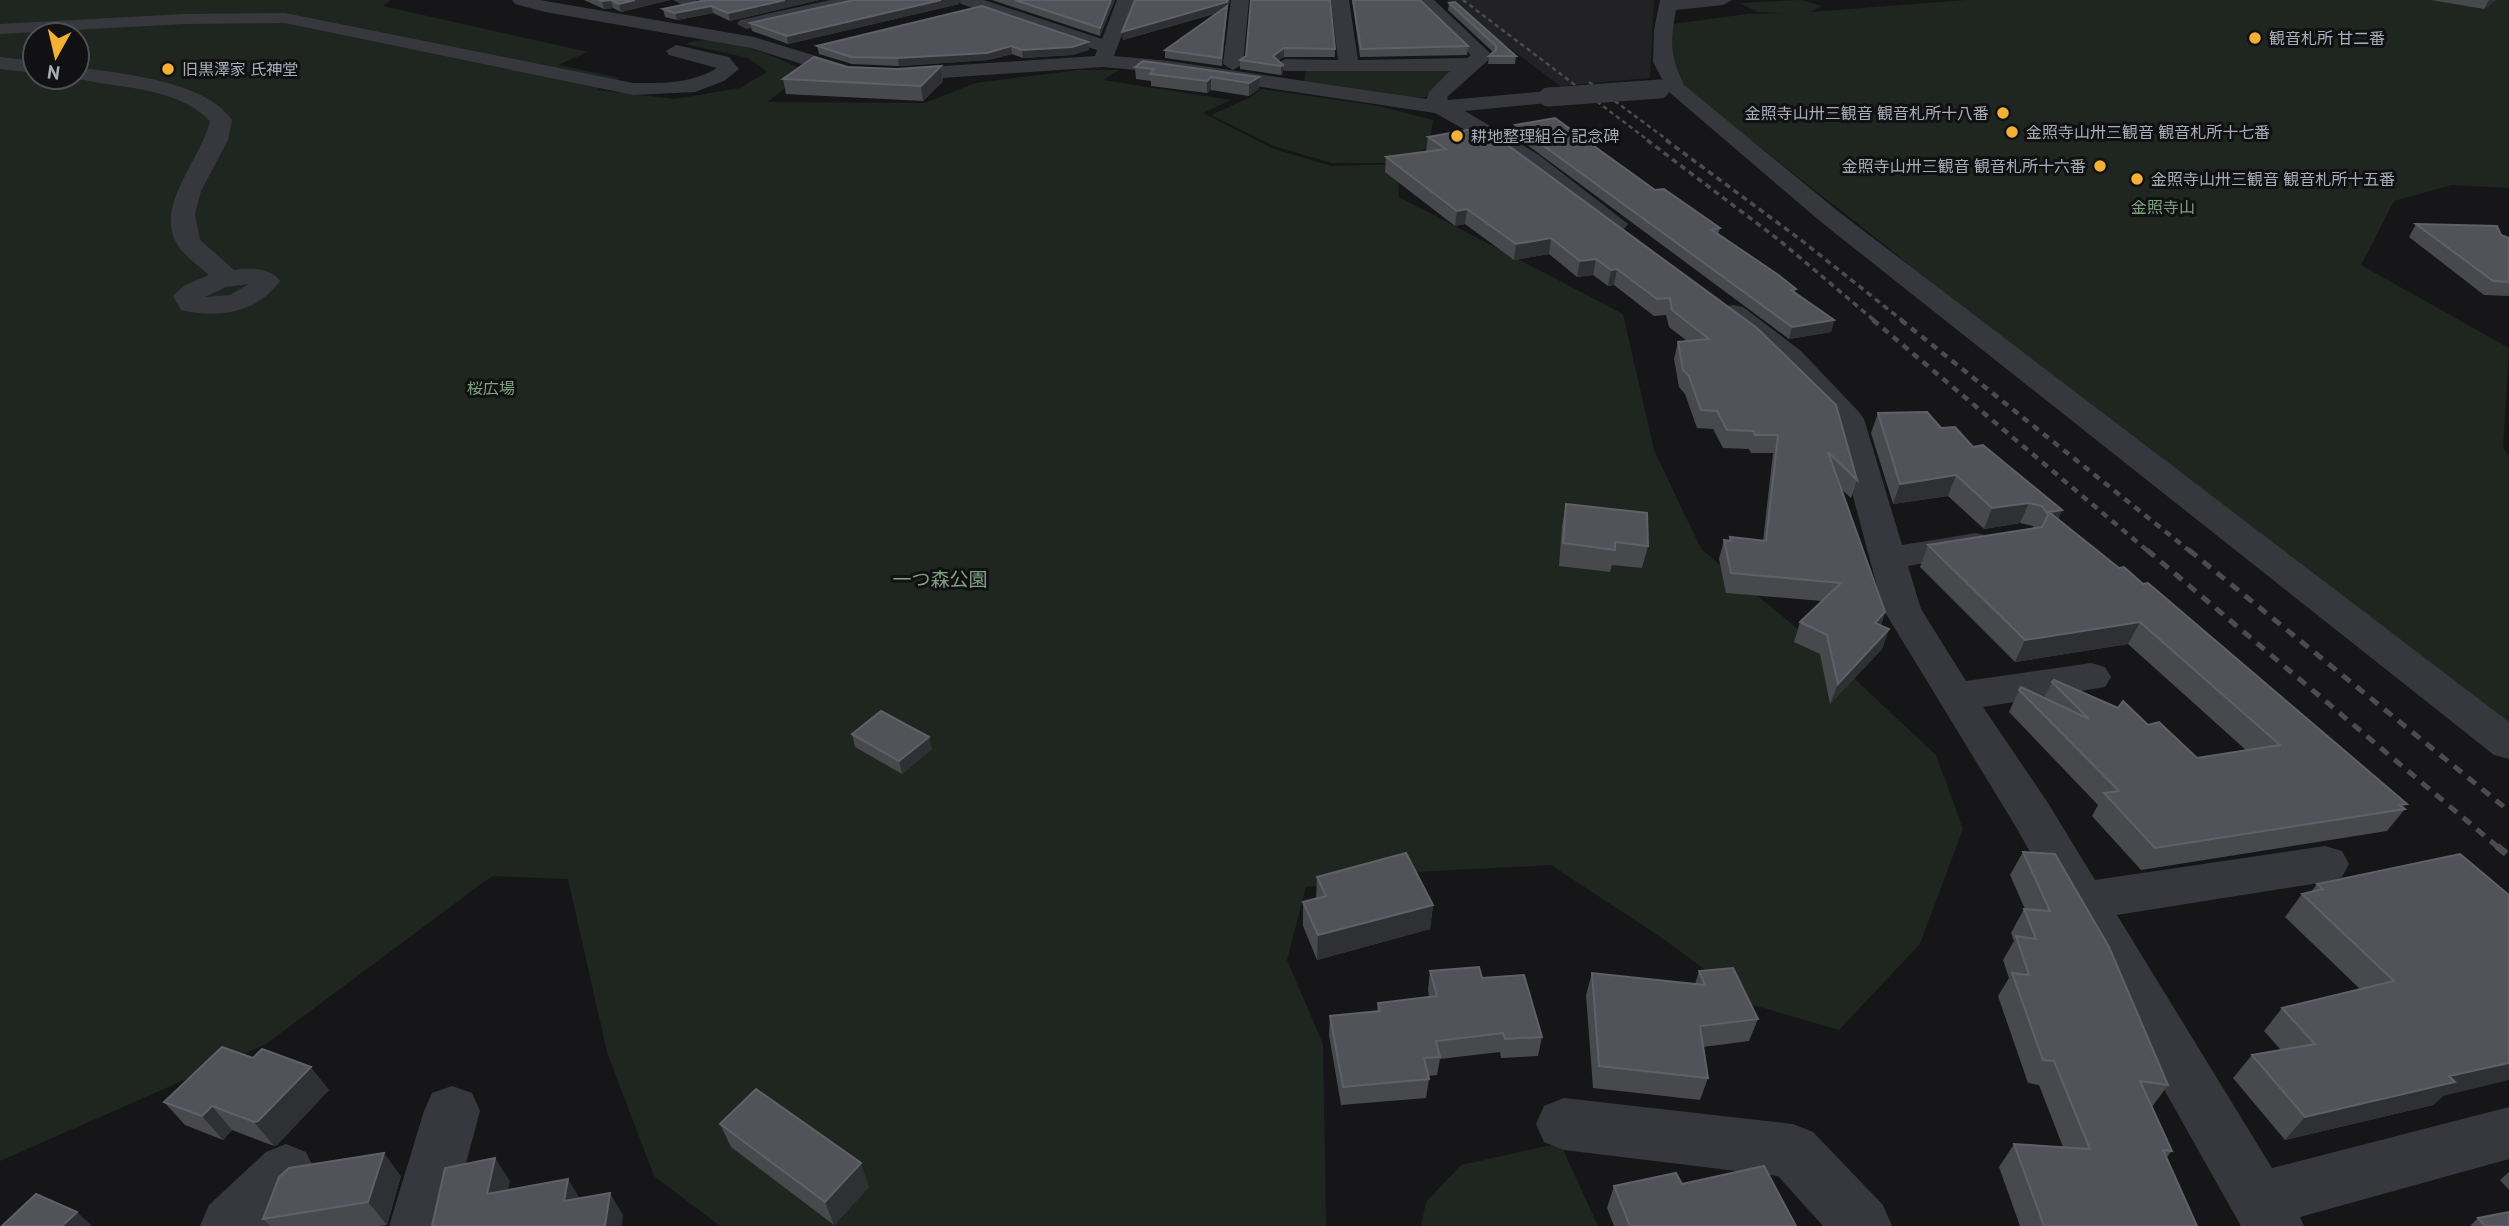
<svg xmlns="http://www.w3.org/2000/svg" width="2509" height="1226" viewBox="0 0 2509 1226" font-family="'PT Sans','Noto Sans JP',sans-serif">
  <rect width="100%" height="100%" fill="#161618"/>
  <path fill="#222225" d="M1446 0H1654L1650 78 1560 86Z"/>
  <path fill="#1e261f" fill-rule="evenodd" d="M0 0H391L383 6 588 52 558 65 620 78 596 90 675 99 740 88 767 72 748 58 685 44C718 31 775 56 805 71L768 102 925 103 975 83 1078 70H1119L1103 80 1231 100 1203 113 1274 149 1331 166 1398 164 1399 197 1623 314 1654 450 1701 549 1827 653 1936 755 1963 829 1920 944 1839 1030 1753 1005 1662 938 1551 865 1416 872 1306 887 1287 960 1323 1044 1326 1226H720L654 1176 607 1052 568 879 492 876 266 1044 0 1161ZM35 35H77V77H35Z
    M1801 0 1822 6 1810 12 1965 0H2509V188L2452 185 2394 201 2361 265 2509 348 2503 448 2509 455V740L2036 369 1886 246 1663 71 1673 24 1747 14 1785 13 1758 12 1739 3Z
    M1306 67 1453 70 1454 73 1426 97 1420 98 1304 81Z
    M1261 89 1379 106 1433 120 1429 147 1394 163H1332L1274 146 1211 115 1251 97Z
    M1560 1143 1598 1226H1421L1426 1202 1461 1165Z"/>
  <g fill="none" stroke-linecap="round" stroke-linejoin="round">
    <path fill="#37383d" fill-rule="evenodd" d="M512 0H540L754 37 852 67 899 69 1095 56 1097 50 961 4 958 0H984L1102 39 1117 0H1135L1114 56 1169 61 1427 99 1429 92 1450 71H1285L1275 65 1285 59 1338 60 1331 0H1349L1358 60 1467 58 1471 55 1415 0H1434L1493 56 1447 97 1448 100 1548 91 1555 93 1558 97 1555 101 1548 103 1465 111 1539 155 1628 224 1624 229 1615 232 1606 229 1501 150 1435 113 1169 73 1103 67 899 81 850 79 751 48 545 12 515 4Z
      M673 0H696L699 4 690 9Z
      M830 0H863L860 4 746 29 737 24 740 20Z
      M1231 0H1249L1243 64 1233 70 1223 64Z
      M1660 0H1732L1723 5 1676 10C1670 42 1670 56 1684 85L1839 212 2509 722V759L2494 755 1821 222 1669 92 1653 62 1654 30Z
      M285 13 633 83C663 83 691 84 717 68L669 55 666 51 676 45 729 57 739 69 724 81 695 92 633 95 285 23 184 24 0 34V24L184 14Z
      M0 57 35 61V73L0 69Z
      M77 67C122 74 204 80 232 120L228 140 201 191 195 214 200 240 234 270C249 268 270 267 280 281 257 313 218 319 181 310L173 296 185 285 209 275C199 266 184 256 177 244 154 206 202 158 210 121 175 85 116 89 70 77H77ZM249 284 230 295 205 297 226 287Z
      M1733 305 1743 307 1801 351 1859 412 1864 419 1902 545 1976 533 1989 536 1994 544 1989 552 1908 566 1921 609 1966 681 2091 663 2105 667 2111 677 2105 687 1983 707 2048 803 2095 880 2325 846 2342 851 2349 864 2342 877 2325 882 2117 915 2272 1168 2509 1107V1159L2300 1217 2304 1226H2241L2016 827 1883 609 1833 421 1781 363 1723 319 1719 313 1723 307Z
      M452 1086 472 1093 480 1111 449 1226H389L424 1111 432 1093Z
      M1564 1098 1793 1124 1813 1132 1883 1205 1892 1226H1823L1778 1176 1564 1150 1544 1142 1536 1124 1544 1106Z
      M286 1144 306 1152 315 1171 306 1190 271 1226H200L209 1205 266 1152Z"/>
    <path stroke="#4a4c52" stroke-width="2.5" stroke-dasharray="4.5 3.5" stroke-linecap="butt" d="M1463 0 1649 141
      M1589 82 1669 141"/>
    <path stroke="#4a4c52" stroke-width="3.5" stroke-dasharray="6 4.5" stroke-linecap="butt" d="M1647 140 1779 240 1875 321
      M1666 140 1801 240 1903 321"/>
    <path stroke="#4a4c52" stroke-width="4.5" stroke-dasharray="7 6" stroke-linecap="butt" d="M1873 320 2149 552
      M1901 320 2191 552"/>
    <path stroke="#4a4c52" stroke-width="5" stroke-dasharray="10 8" stroke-linecap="butt" d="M2147 550 2499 848
      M2189 550 2509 811"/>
    <path stroke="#4a4c52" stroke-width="7" stroke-dasharray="12 10" stroke-linecap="butt" d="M2497 846 2509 856"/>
    <path stroke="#37383d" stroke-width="19" d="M1548 97 1660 89"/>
  </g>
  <path fill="#47494d" d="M584 0H670L621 12 613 8 604 9Z
    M706 0H819L730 21 713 13 677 20 665 17 663 9Z
    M854 0H958L959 4 788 44 752 31 750 23Z
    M992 0H1115L1100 36Z
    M1135 0H1230L1227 10 1222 66 1165 58V50L1217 13 1123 40 1122 32Z
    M1251 0 1335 49V57H1284L1278 60 1283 65V73L1281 75 1240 69V60L1246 56Z
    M1352 0H1420L1468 46 1467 55 1360 57Z
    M2431 0H2496L2484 9Z
    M1449 3 1516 56 1515 64H1488L1489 56 1493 52 1448 10Z
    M1088 42 1089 50 1072 55 1023 58 1012 54 988 60 899 66 852 64 819 54 817 46Z
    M941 66 943 81 923 101 786 94 783 79 847 67 897 69Z
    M1135 67 1259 77V89L1249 96 1211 90 1207 93 1151 86V81L1136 79Z
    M1515 125 1655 190 1720 228 1718 234 1796 289 1795 292 1834 320 1831 332 1789 339 1514 135Z
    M1428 137 1757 328 1857 480 1851 498 1841 489 1885 612 1881 625 1889 629 1882 649 1830 704 1820 654 1794 642 1800 622 1822 601 1726 593 1719 559 1724 540 1729 541 1730 537 1763 541 1773 453H1751L1749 449 1723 448 1713 429 1697 428 1685 394 1679 387 1674 359 1678 342 1687 341 1669 327 1666 315 1654 316 1614 285 1608 286 1593 275 1577 277 1549 254 1514 260 1465 224 1455 226 1385 172 1386 157 1426 151Z
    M2416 224 2501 235 2509 238V296L2484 295 2409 237Z
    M1878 413 1941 428 1973 447 2062 510 2058 519 2405 809 2387 831 2141 870 2092 816 2098 805 2009 712 2019 690 2044 698 2052 682 2148 725 2197 758 2247 751 2128 644 2015 662 1920 567 1928 545 2034 528 2033 526 2020 523 1984 529 1948 496 1893 504 1871 433Z
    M1566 504 1648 546 1642 568 1612 565 1610 572 1559 566 1562 526Z
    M852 734 932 749 902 774 855 747Z
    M2023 852 2168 1085 2152 1107 2172 1151 2166 1158 2197 1226H2020L1999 1167 2014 1144 2063 1147 2039 1085 2028 1083 1998 996 2009 978 2003 960 2014 941 2011 933 2024 909H2025L2010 875Z
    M2460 854 2443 1096 2433 1105 2285 1140 2233 1078 2252 1055 2281 1050 2264 1031 2282 1008 2360 989 2285 917 2302 894 2311 892 2317 884Z
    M1317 877 1433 905 1430 929 1317 960 1303 926V902L1316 899Z
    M1430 971 1482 978 1542 1037 1538 1056 1501 1058 1500 1052 1440 1059 1437 1075 1428 1076 1429 1079 1426 1098 1341 1105 1329 1035 1330 1016 1377 1011 1378 1003 1429 997 1428 990Z
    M1699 971 1758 1019 1749 1041 1703 1047 1708 1078 1700 1100 1593 1088 1586 995 1592 973 1695 984Z
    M329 1090 277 1145 274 1146 232 1130 223 1140 185 1125 164 1102Z
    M720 1124 869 1187 834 1225 731 1147Z
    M2509 1172V1190L2500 1180Z
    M401 1176 387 1225 379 1226H270L263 1219Z
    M1682 1184 1796 1226H1614L1607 1208 1614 1186Z
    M2478 1218 2509 1226H2470Z"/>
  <path fill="#2f3033" d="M611 0 613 8 604 9 602 1Z
    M635 0H670L621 12 619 4Z
    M785 0H819L730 21 728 13Z
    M941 0H958L959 4 788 44 787 36Z
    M1111 0H1115L1100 36V28Z
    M1228 0H1230L1227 10 1222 66 1226 10 1123 40 1122 32Z
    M2489 0H2496L2484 9Z
    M711 6 713 13 677 20 675 13Z
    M1088 42 1089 50 1072 55 1023 58 1022 50Z
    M1011 46 1012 54 988 60 899 66 898 58Z
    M1284 48V57L1273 64V56Z
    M1283 65V73L1281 75V66Z
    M941 66 943 81 923 101 921 86Z
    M1211 77V90L1207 93V81Z
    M1259 77V89L1249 96V83Z
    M1467 209 1465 224 1455 226 1457 211Z
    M1551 238 1549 254 1514 260 1516 244Z
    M1596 259 1593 275 1577 277 1580 261Z
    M1617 269 1614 285 1608 286 1611 270Z
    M1834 320 1831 332 1789 339 1792 327Z
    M1956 475 1948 496 1893 504 1900 484Z
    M2029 503 2020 523 1984 529 1992 508Z
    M2062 510 2053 531 2049 512Z
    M1885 612 1878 632 1875 623Z
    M2140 622 2128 644 2015 662 2025 640Z
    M1889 629 1882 649 1830 704 1838 684Z
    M929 737 932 749 902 774 899 761Z
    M1433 905 1430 929 1317 960 1318 935Z
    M2509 1063V1080L2443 1096 2433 1105 2285 1140 2305 1117 2449 1076Z
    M311 1067 329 1090 277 1145 274 1146 254 1122Z
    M212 1106 232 1130 223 1140 202 1116Z
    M384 1153 401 1176 387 1225 368 1202Z
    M495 1158 510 1181 503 1217 487 1194Z
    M861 1163 869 1187 834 1225 825 1202Z
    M568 1179 582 1202 564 1201Z
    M610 1193 623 1215 622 1226H605Z
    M77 1212 92 1226H62Z"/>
  <path fill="#525359" stroke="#5f6168" stroke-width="2" d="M599 0H635L619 4 611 0 602 1Z
    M706 0H785L728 13 711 6 675 13 663 9Z
    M854 0H941L787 36 750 23Z
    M1015 0H1111L1100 28Z
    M1135 0H1228L1227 2 1122 32Z
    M1251 0H1330L1335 49 1284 48 1273 56 1283 65 1281 66 1240 60 1246 56Z
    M1353 0H1420L1468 46 1361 49Z
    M1455 2 1516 56H1489L1496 50V46L1449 3Z
    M982 6 1088 42 1072 47 1022 50 1011 46 987 53 898 58 851 57 817 46Z
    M1227 6 1221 58 1165 50Z
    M814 57 847 67 897 69 941 66 921 86 783 79Z
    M1143 61 1259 77 1249 83 1211 77 1207 81 1150 74 1154 69 1135 67Z
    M1555 118 1655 190 1664 189 1720 228 1712 230 1777 274 1796 289 1791 290 1834 320 1792 327 1515 125Z
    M1483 127 1757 328 1836 405 1857 480 1828 452 1885 612 1875 623 1889 629 1838 684 1827 635 1800 622 1841 583 1731 573 1724 540 1731 541 1730 537 1766 541 1778 435H1755L1754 431 1727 430 1717 411 1701 410 1689 376 1683 370 1678 342 1709 339 1672 310 1670 298 1657 299 1617 269 1611 270 1596 259 1580 261 1551 238 1516 244 1467 209 1457 211 1386 157 1446 149 1428 137Z
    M2416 224 2497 226 2501 235 2509 238V282L2493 281Z
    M1927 412 1941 428 1955 427 1973 447 1983 445 2062 510 2049 512 2119 568 2124 567 2143 584 2148 583 2407 804 2400 805 2405 809 2155 848 2104 793 2119 791 2019 690 2021 687 2089 719 2052 682 2054 680 2118 708 2123 701 2148 725 2159 722 2197 758 2280 745 2140 622 2025 640 1928 545 2042 527 2048 515 2042 506 2029 503 1992 508 1956 475 1900 484 1878 413Z
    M1566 504 1647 513 1648 546 1615 542V550L1563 543Z
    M881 711 929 737 899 761 852 734Z
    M2023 852 2055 854 2109 947 2168 1085 2140 1081 2172 1151 2163 1150 2197 1226H2044L2014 1144 2090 1149 2054 1061 2043 1060 2012 973 2029 975 2016 936 2036 939 2024 909 2050 911Z
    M1406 853 1433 905 1318 935 1303 902 1326 896 1317 877Z
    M2460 854 2509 895V1063L2449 1076 2455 1082 2305 1117 2252 1055 2315 1044 2282 1008 2394 981 2302 894 2323 889 2317 884Z
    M1479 967 1482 978 1524 975 1542 1037 1505 1039 1503 1033 1436 1041 1440 1057 1424 1058 1429 1079 1343 1087 1330 1016 1380 1011 1378 1003 1437 996 1430 971Z
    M1733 968 1758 1019 1700 1026 1708 1078 1599 1066 1592 973 1705 985 1699 971Z
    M222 1047 253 1058 262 1049 311 1067 258 1121 254 1122 212 1106 202 1116 164 1102Z
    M756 1089 861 1163 825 1202 720 1124Z
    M384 1153 368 1202 263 1219 279 1177 289 1168Z
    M495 1158 487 1194 568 1179 564 1201 610 1193 605 1226H432L445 1168Z
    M1764 1166 1796 1226H1630L1614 1186 1676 1173 1682 1184Z
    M36 1194 77 1212 62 1226H2Z
    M2509 1212V1226H2485L2478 1218Z"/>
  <g fill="#f2b134" stroke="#111113" stroke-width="2.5">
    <circle cx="2255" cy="38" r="7"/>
    <circle cx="168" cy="69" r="7"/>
    <circle cx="2003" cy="113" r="7"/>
    <circle cx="2012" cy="132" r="7"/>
    <circle cx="1457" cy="136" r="7"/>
    <circle cx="2100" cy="166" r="7"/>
    <circle cx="2137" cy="179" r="7"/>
  </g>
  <g text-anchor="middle" stroke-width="6" stroke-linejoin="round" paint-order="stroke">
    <g font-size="16" fill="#a8adb8" stroke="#111113" text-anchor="start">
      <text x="2269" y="44">観音札所 甘二番</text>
      <text x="182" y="75">旧黒澤家 氏神堂</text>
      <text x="1989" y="119" text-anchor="end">金照寺山卅三観音 観音札所十八番</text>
      <text x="2026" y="138">金照寺山卅三観音 観音札所十七番</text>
      <text x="1471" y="142">耕地整理組合 記念碑</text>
      <text x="2086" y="172" text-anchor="end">金照寺山卅三観音 観音札所十六番</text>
      <text x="2151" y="185">金照寺山卅三観音 観音札所十五番</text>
    </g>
    <g font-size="16" fill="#7fa381" stroke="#111113">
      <text x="2163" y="213">金照寺山</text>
      <text x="491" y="394">桜広場</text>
    </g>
    <g font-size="19" fill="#7fa381" stroke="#111113">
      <text x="940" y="586">一つ森公園</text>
    </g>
  </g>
  <g transform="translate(56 56) rotate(188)"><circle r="33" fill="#111113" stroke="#4d4f55" stroke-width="2"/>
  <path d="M0-5L12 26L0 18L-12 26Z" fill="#f2b134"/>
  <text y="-10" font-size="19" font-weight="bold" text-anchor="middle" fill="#a8adb8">N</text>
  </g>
</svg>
